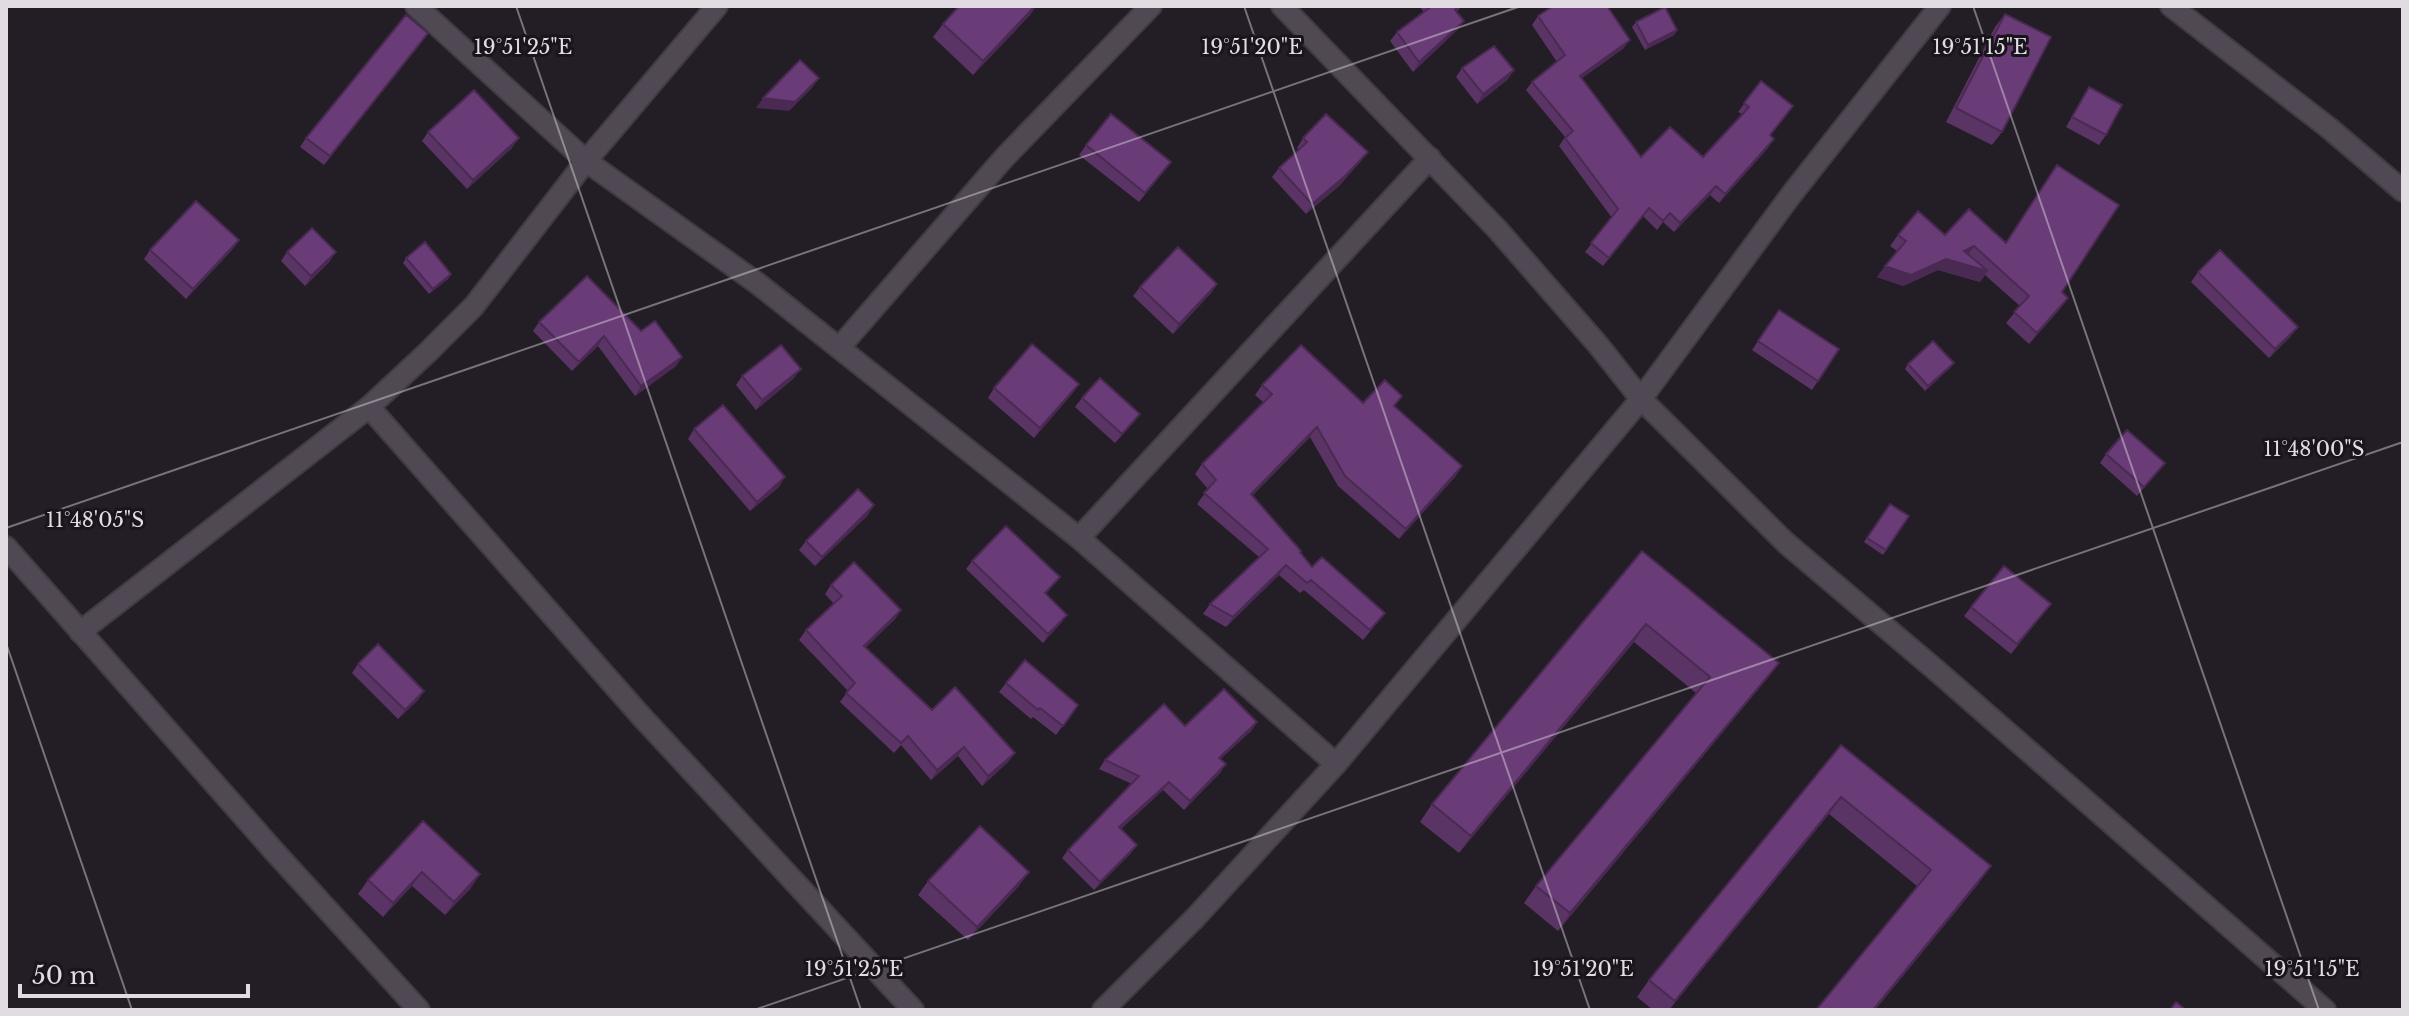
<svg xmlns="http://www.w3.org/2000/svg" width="2409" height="1016" viewBox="0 0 2409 1016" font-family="'Libre Baskerville',serif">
  <rect width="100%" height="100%" fill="#231d25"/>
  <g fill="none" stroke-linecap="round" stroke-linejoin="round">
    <defs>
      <path id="minor" d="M416 6 586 161 757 283 1079 538 1336 764
        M1282 6 1497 229 1599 346 1641 399 1786 543 1937 671 2325 1010
        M2171 6 2329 128 2403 191
        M839 348 1004 158 1151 6
        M369 407 641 716 913 1010
        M1079 538 1430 158
        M6 547 273 850 419 1010
        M80 632 369 407 428 352 474 306 586 161 717 6
        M1103 1010 1195 918 1336 764 1641 399 1791 195 1940 6"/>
    </defs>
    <use href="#minor" stroke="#403a41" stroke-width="24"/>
    <use href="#minor" stroke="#504953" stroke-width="20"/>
  </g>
  <path fill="#5b3466" d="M959 6H1036L1030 15 973 75 933 37 943 24Z
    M1419 6H1462L1457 11V30L1413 72 1390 41 1397 32 1424 12Z
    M2005 14 2002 132 1992 145 1946 122 1995 27Z
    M1538 16 1624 48 1582 78 1641 157H1703L1742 114 1738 112 1761 81 1787 115 1770 136 1768 148 1719 203 1710 195 1674 232 1663 222 1657 230 1643 216 1603 266 1585 252 1612 218 1559 146 1565 137 1526 90 1532 82 1557 62 1532 25Z
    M1636 22 1677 30 1674 35 1645 50 1632 27Z
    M422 42 324 165 300 147 306 138Z
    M1462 68 1514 70 1507 80 1477 104 1456 77Z
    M2089 87 2106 135 2099 145 2066 127Z
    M428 132 512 148 467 189 422 141Z
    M1303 138 1361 161 1339 186 1306 214 1272 177 1279 168 1299 150 1297 148Z
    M1086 145 1164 171 1139 202 1079 155Z
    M1969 209 2062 292 2060 309 2029 344 2006 323 2020 306 1985 275 1980 282 1938 270 1903 286 1877 277 1897 251 1890 246 1898 235H1945Z
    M239 240 232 250 186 299 144 259 150 250Z
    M287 252 330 261 305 286 281 261Z
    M406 258 451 274 448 279 429 294 403 263Z
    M2198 272 2291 336 2269 358 2191 282Z
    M1217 284 1211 293 1173 334 1133 296 1140 287Z
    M1779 310 1839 349 1812 390 1752 350Z
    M539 322 641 331 682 357 676 366 635 396 598 346 572 371 533 331Z
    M1954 363 1950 368 1925 391 1905 369 1908 364Z
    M742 376 794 378 756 410 736 385Z
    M1262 385 1363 403 1395 407 1462 466 1455 477 1399 539 1338 486 1310 437 1252 496 1312 567 1385 613 1363 640 1304 590 1300 593 1279 575 1226 627 1203 614 1210 604 1259 557 1197 504 1208 489 1195 474 1202 464 1263 402 1255 395Z
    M994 388 1072 394 1034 438 988 398Z
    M1082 398 1140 414 1133 423 1115 443 1075 407Z
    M694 429 779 487 750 511 688 439Z
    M2106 454 2165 463 2137 496 2100 463Z
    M1890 504 1909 516 1883 555 1864 542Z
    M868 515 815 566 799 550 806 541Z
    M1642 551 1779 663 1766 680 1558 931 1524 903 1536 886 1696 693 1634 642 1459 853 1420 822 1432 804Z
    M972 561 1060 577 1046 594 1067 615 1061 623 1043 643 966 569Z
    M831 585 901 610 895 619 865 648 932 710 1015 753 1008 762 982 786 958 756 931 780 901 745 894 753 840 702 848 691 799 640 806 630 834 604 825 594Z
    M2051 604 2011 654 1964 616 1971 607Z
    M358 664 424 691 418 700 398 719 352 673Z
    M1006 683 1078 705 1056 735 1033 717 1031 719 999 692Z
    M1257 722 1251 731 1220 759 1226 764 1220 773 1184 810 1163 790 1121 829 1137 845 1131 853 1094 890 1062 858 1068 850 1132 784 1099 769 1105 760 1185 726Z
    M1841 745 1979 883 1875 1010H1816L1917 886 1829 814 1669 1010H1653L1637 997 1649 980Z
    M423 821 471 888 445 915 412 886 383 917 358 894 368 880Z
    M928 881 1019 886 968 940 918 895Z"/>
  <path fill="#4a2a53" d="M1035 6H1036L1030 15 973 75 983 61Z
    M1464 21 1457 30 1413 72 1419 62Z
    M1677 30 1674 35 1645 50 1648 45Z
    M428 33 422 42 324 165 330 156Z
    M1630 40 1624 48 1574 84 1580 76Z
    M1514 70 1507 80 1477 104 1483 94Z
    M819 78 812 88 789 111 756 108 763 98Z
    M519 138 512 148 467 189 473 180Z
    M1774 139 1768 148 1719 203 1725 194Z
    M1368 152 1361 161 1339 186 1306 214 1312 204Z
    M1716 186 1710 195 1674 232 1680 223Z
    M239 240 232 250 186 299 193 289Z
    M1974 246 1966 258 1988 271 1980 282 1938 270 1903 286 1877 277 1885 266 1964 251Z
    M336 252 330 261 305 286 311 276Z
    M451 274 448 279 429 294 433 289Z
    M1217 284 1211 293 1173 334 1179 324Z
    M2068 298 2060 309 2029 344 2037 333Z
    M2298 327 2291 336 2269 358 2275 349Z
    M604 336 598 346 572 371 579 362Z
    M682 357 676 366 635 396 641 386Z
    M1954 363 1950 368 1925 391 1928 386Z
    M801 369 794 378 756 410 762 400Z
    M1079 384 1072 394 1034 438 1040 428Z
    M1140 414 1133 423 1115 443 1122 434Z
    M1317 427 1310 437 1244 504 1251 494Z
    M1462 466 1455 477 1399 539 1406 529Z
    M785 477 779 487 750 511 757 502Z
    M874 505 868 515 815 566 822 557Z
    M1286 565 1279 575 1226 627 1233 617Z
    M901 610 895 619 857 656 864 646Z
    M1067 615 1061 623 1043 643 1048 634Z
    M1646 624 1634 642 1459 853 1471 836Z
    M1779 663 1766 680 1558 931 1570 913Z
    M424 691 418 700 398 719 405 710Z
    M1257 722 1251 731 1213 766 1219 758Z
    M964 747 958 756 931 780 937 770Z
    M1015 753 1008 762 982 786 988 776Z
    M1226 764 1220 773 1184 810 1190 801Z
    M1169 782 1163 790 1113 836 1119 827Z
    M1841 797 1829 814 1668 1010 1675 1001Z
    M1137 845 1131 853 1094 890 1100 882Z
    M1991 866 1979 883 1875 1010H1873Z
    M422 872 412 886 383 917 393 903Z
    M1029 872 1019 886 968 940 977 927Z
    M480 874 471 888 445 915 454 902Z"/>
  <path fill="#6a3c77" stroke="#4a2a53" stroke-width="2" d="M959 6H1035L983 61 943 24Z
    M1432 6H1459L1455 10 1464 21 1419 62 1397 32Z
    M1553 6H1607L1630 40 1580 76 1641 157 1670 127 1703 157 1749 107 1744 103 1761 81 1793 106 1770 135 1774 139 1725 194 1716 186 1680 223 1670 213 1663 221 1649 208 1609 258 1591 243 1618 209 1565 138 1573 131 1532 82 1565 55 1538 16Z
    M1665 7 1677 30 1648 45 1636 22Z
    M2005 14 2051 37 2002 132 1956 108Z
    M406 15 428 33 330 156 306 138Z
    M1494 46 1514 70 1483 94 1462 68Z
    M800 60 819 78 795 102 763 98Z
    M2089 87 2122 105 2106 135 2072 117Z
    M474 90 519 138 473 180 428 132Z
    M1111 114 1171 162 1145 193 1086 145Z
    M1326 114 1368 152 1345 176 1312 204 1279 168 1307 142 1303 138Z
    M2057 165 2119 205 2062 292 2068 298 2037 333 2014 312 2029 296 1974 246 1964 251 1988 271 1946 259 1911 275 1885 266 1906 241 1898 235 1918 211 1945 235 1969 209 2006 243Z
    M196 201 239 240 193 289 150 250Z
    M312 228 336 252 311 276 287 252Z
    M425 242 451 274 433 289 406 258Z
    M1178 247 1217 284 1179 324 1140 287Z
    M2220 250 2298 327 2275 349 2198 272Z
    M587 276 641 331 655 321 682 357 641 386 604 336 579 362 539 322Z
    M1779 310 1839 349 1818 381 1758 341Z
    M1933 341 1954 363 1928 386 1908 364Z
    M1032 344 1079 384 1040 428 994 388Z
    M781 345 801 369 762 400 742 376Z
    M1301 345 1363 403 1385 380 1402 396 1394 406 1462 466 1406 529 1345 476 1317 427 1251 494 1301 551 1300 552 1312 567 1322 557 1385 613 1370 630 1311 580 1307 583 1286 565 1233 617 1210 604 1268 549 1204 493 1216 480 1202 464 1272 394 1262 385Z
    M1100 378 1140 414 1122 434 1082 398Z
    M723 405 785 477 757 502 694 429Z
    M2127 430 2165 463 2144 487 2106 454Z
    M858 489 874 505 822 557 806 541Z
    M1890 504 1909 516 1886 550 1867 538Z
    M1006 526 1060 577 1045 593 1067 615 1048 634 972 561Z
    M1642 551 1779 663 1570 913 1536 886 1710 677 1646 624 1471 836 1432 804Z
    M854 562 901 610 864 646 932 710 955 687 1015 753 988 776 964 747 937 770 908 736 901 743 846 693 855 683 806 630 842 596 831 585Z
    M2004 566 2051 604 2017 644 1971 607Z
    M378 644 424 691 405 710 358 664Z
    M1025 660 1078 705 1063 726 1040 708 1038 710 1006 683Z
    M1224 689 1257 722 1219 758 1226 764 1190 801 1169 782 1119 827 1137 845 1100 882 1068 850 1139 776 1105 760 1164 704 1185 726Z
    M1841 745 1991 866 1873 1010H1816L1931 870 1841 797 1675 1001 1649 980Z
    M423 821 480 874 454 902 422 872 393 903 368 880Z
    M980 826 1029 872 977 927 928 881Z
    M2176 1002 2186 1010H2170Z"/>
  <path fill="none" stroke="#e1dce2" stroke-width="2" stroke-opacity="0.45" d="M516 6 861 1010M1244 6 1590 1010M1973 6 2319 1010M6 528 1521 6M6 643 132 1010M754 1010 2403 442"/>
  <g font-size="20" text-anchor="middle" fill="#e1dce2" stroke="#1a141c" stroke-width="6" stroke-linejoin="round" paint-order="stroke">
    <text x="523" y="54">19°51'25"E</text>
    <text x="1252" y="54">19°51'20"E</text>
    <text x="1980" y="54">19°51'15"E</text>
    <text x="2314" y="456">11°48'00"S</text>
    <text x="95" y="527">11°48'05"S</text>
    <text x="854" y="976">19°51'25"E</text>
    <text x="1583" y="976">19°51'20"E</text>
    <text x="2312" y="976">19°51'15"E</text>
  </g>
  <rect width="2409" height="1016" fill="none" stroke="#e1dce2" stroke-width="16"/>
  <path d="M20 984v12h228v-12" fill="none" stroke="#e1dce2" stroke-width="4"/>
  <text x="32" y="984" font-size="24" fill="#e1dce2" stroke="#1a141c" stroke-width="6" paint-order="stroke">50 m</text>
</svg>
